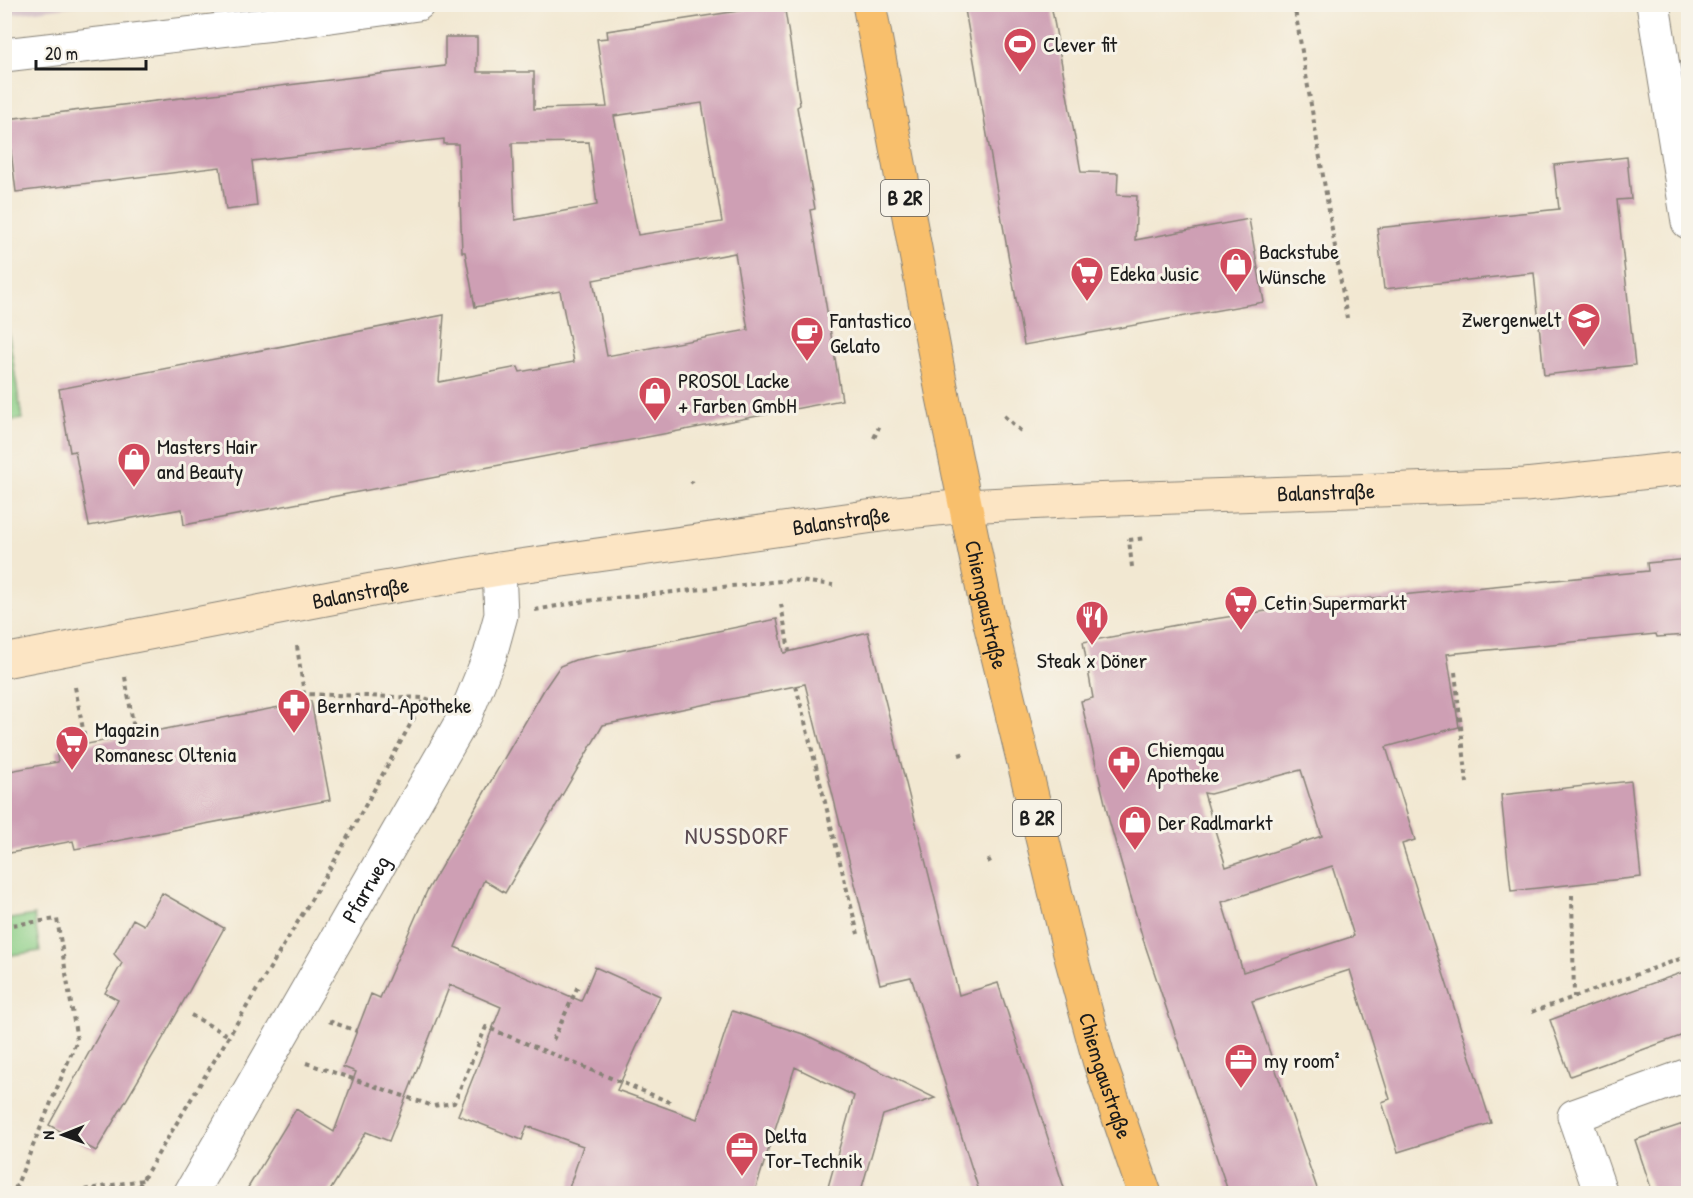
<svg xmlns="http://www.w3.org/2000/svg" width="1693" height="1198" viewBox="0 0 1693 1198" font-family="'Patrick Hand',sans-serif">
  <rect width="100%" height="100%" fill="#f7f3e8"/>
  <filter id="ink" filterUnits="userSpaceOnUse"><feTurbulence type="fractalNoise" baseFrequency=".0167" numOctaves="2"/><feDisplacementMap in="SourceGraphic" scale="12" xChannelSelector="R" yChannelSelector="G"/><feConvolveMatrix kernelMatrix="1 2 1 2 8 2 1 2 1" color-interpolation-filters="sRGB"/></filter>
  <filter id="wash" filterUnits="userSpaceOnUse"><feTurbulence type="fractalNoise" baseFrequency=".008" numOctaves="4" result="noise"/><feDisplacementMap in="SourceGraphic" scale="24" xChannelSelector="R" yChannelSelector="G"/><feGaussianBlur stdDeviation="1.35" result="paint"/><feColorMatrix in="noise" values="0 0 0 0 0 0 0 0 0 0 0 0 0 0 0 0 0 1.4 0 .05"/><feComposite in="paint" operator="in"/></filter>
  <g filter="url(#wash)">
    <rect width="100%" height="100%" fill="#f2e8d2"/>
    <path fill="#d2bdc6" d="M6 5H82L5 15Z"/>
    <path fill="#8ccf87" stroke="#547652" stroke-width="1.5" d="M4 304 22 419 5 422H4Z
      M34 915 40 951 5 956V920Z"/>
    <g id="blocks">
      <path fill="#ce9fb4" fill-rule="evenodd" d="M784 4 800 105 797 107 815 209 810 210 842 400 184 525 182 509 89 526 75 451 70 452 59 389 444 315 439 382 518 367 520 372 574 362 560 291 475 307 465 252H462L458 144H444V139L252 161 257 206 226 210 220 167 16 192 7 119 445 66V37H477V72H534V109L607 107 597 39 608 38 607 31ZM702 103 722 222 638 235 614 116ZM589 142 597 205 515 220 512 143ZM735 253 748 330 607 356 593 280Z
        M964 4H1051L1081 172 1118 173 1117 195 1137 196 1135 240 1249 219 1264 302 1024 345Z
        M1627 157 1631 199 1617 200 1635 365 1544 375 1534 273 1384 289 1377 228 1559 209 1554 165Z
        M1689 559V635L1657 637 1656 634 1447 654 1459 727 1386 747 1415 840 1402 844 1491 1123 1398 1152 1382 1102 1390 1099 1350 970 1252 1001 1319 1194H1229L1143 939 1109 820 1081 701 1093 698 1083 642 1182 624 1299 606 1411 594 1648 571 1647 563ZM1301 770 1322 836 1226 867 1204 793 1210 794ZM1332 866 1354 936 1243 972 1222 902Z
        M777 619 784 653 868 632 959 995 998 983 1066 1194H980L911 977 880 984 805 684 603 725 505 893 484 880 455 947 581 1001 595 967 660 996 617 1090 697 1119 732 1011 806 1035 935 1098 883 1115 860 1194H826L854 1096 795 1067 754 1194H567L583 1146 527 1126 522 1140 458 1115 501 1007 450 985 389 1141 366 1132 328 1194H244L296 1109 334 1132 356 1072 343 1067 371 994 380 998 427 891 545 688 560 666 575 660Z
        M311 701 330 800 75 849 73 841 4 854V772L58 762 56 750Z
        M1631 781 1641 877 1511 891 1501 795Z
        M162 893 224 928 162 1040 96 1151 49 1125 118 1000 105 993 122 963 114 954 133 919 144 925Z
        M1689 970V1033L1570 1076 1550 1020Z
        M1689 1122V1194H1653L1635 1140Z"/>
    </g>
  </g>
  <g filter="url(#ink)">
    <use href="#blocks" fill-opacity="0" stroke="#878277" stroke-width="1.5"/>
    <g fill="none" stroke-linecap="round" stroke-linejoin="round">
      <defs>
        <g id="street">
          <path d="M1653 4 1688 222"/>
          <path d="M4 55 273 24 418 4"/>
          <path id="s1" d="M190 1194 466 714 490 655 501 615 499 569"/>
          <path d="M1601 1194 1574 1116 1688 1075"/>
        </g>
        <g id="secondary">
          <path id="s2" d="M4 661 372 590 499 569 888 514 965 506 1087 500 1525 485 1688 468"/>
        </g>
        <g id="primary">
          <path id="s3" d="M869 4 942 392 988 615 1072 961 1099 1060 1145 1194"/>
        </g>
      </defs>
      <use href="#street" stroke="#878277" stroke-width="35"/>
      <use href="#secondary" stroke="#878277" stroke-width="35"/>
      <use href="#primary" stroke="#878277" stroke-width="35"/>
      <path stroke="#878277" stroke-width="4" stroke-dasharray="4.5 4.5" stroke-linecap="butt" d="M1294 4 1347 318
        M1004 416 1022 432
        M874 438 879 427
        M691 481 693 483
        M1132 567 1129 540 1146 538
        M4 582 12 615
        M781 604 789 651
        M535 610 585 601 791 580 833 585
        M297 646 304 694 425 698
        M1455 672 1467 783
        M125 677 135 735
        M796 686 858 934
        M75 687 86 745
        M959 755 966 753
        M987 862 993 859
        M1572 895 1574 997
        M4 926 57 919 77 1040 13 1194
        M1532 1012 1688 956
        M191 1015 229 1036
        M329 1021 357 1031
        M553 1040 579 984
        M306 1063 433 1106 454 1103 486 1027 672 1103
        M58 1194 143 1180
        M134 1194 335 860 425 698 432 701"/>
      <use href="#street" stroke="#fff" stroke-width="33"/>
      <use href="#secondary" stroke="#fce5c4" stroke-width="33"/>
      <use href="#primary" stroke="#f8bf6c" stroke-width="33"/>
    </g>
  </g>
  <defs>
    <symbol id="stadium-pin" viewBox="-11 -11 22 30"><path d="M0 17L-7.5 6A9.5 9.5 0 1 1 7.5 6Z" fill="#d1495b" stroke="#f7f3e8"/><path d="M0-5a6.5 5 0 1 0 0 10a6.5 5 0 1 0 0-10ZM-3.5-1.8h7v3.6h-7Z" fill="#fff"/></symbol>
    <symbol id="shop-pin" viewBox="-11 -11 22 30"><path d="M0 17L-7.5 6A9.5 9.5 0 1 1 7.5 6Z" fill="#d1495b" stroke="#f7f3e8"/><path d="M-5-2.5h2.3a2.7 3.5 0 0 1 5.4 0H5L5.5 6h-11ZM-1.5-2.5h3a1.5 2.3 0 0 0-3 0Z" fill="#fff"/></symbol>
    <symbol id="supermarket-pin" viewBox="-11 -11 22 30"><path d="M0 17L-7.5 6A9.5 9.5 0 1 1 7.5 6Z" fill="#d1495b" stroke="#f7f3e8"/><path d="M-6-5.5h2.5l.6 2H6L4.5 2H-2.5L-4.4-4H-6ZM-1.5 3.2a1.3 1.3 0 1 0 .1 0ZM3 3.2a1.3 1.3 0 1 0 .1 0Z" fill="#fff"/></symbol>
    <symbol id="school-pin" viewBox="-11 -11 22 30"><path d="M0 17L-7.5 6A9.5 9.5 0 1 1 7.5 6Z" fill="#d1495b" stroke="#f7f3e8"/><path d="M0-5L7-2L0 1L-7-2ZM-4 1L0 2.5L4 1V4Q0 6-4 4Z" fill="#fff"/></symbol>
    <symbol id="cafe-pin" viewBox="-11 -11 22 30"><path d="M0 17L-7.5 6A9.5 9.5 0 1 1 7.5 6Z" fill="#d1495b" stroke="#f7f3e8"/><path d="M-5.5-4.5H6V0H3Q3 3.5 0 3.5H-2.5Q-5.5 3.5-5.5 0ZM3-3.2v2h1.7v-2ZM-6 4.5H4V6H-6Z" fill="#fff"/></symbol>
    <symbol id="restaurant-pin" viewBox="-11 -11 22 30"><path d="M0 17L-7.5 6A9.5 9.5 0 1 1 7.5 6Z" fill="#d1495b" stroke="#f7f3e8"/><path d="M-5-6h1v4h1v-4h1v4h1v-4h1v5L-1.5 .5V6h-2V.5L-5-1ZM5-6V6H3V1.5H1.5Q1.5-4 5-6Z" fill="#fff"/></symbol>
    <symbol id="pharmacy-pin" viewBox="-11 -11 22 30"><path d="M0 17L-7.5 6A9.5 9.5 0 1 1 7.5 6Z" fill="#d1495b" stroke="#f7f3e8"/><path d="M-2-6h4v4h4v4h-4v4h-4v-4h-4v-4h4Z" fill="#fff"/></symbol>
    <symbol id="office-pin" viewBox="-11 -11 22 30"><path d="M0 17L-7.5 6A9.5 9.5 0 1 1 7.5 6Z" fill="#d1495b" stroke="#f7f3e8"/><path d="M-6-3h4V-5.5h4V-3h4V5H-6ZM-1-4.5V-3h2v-1.5ZM-6 0V1H6V0Z" fill="#fff"/></symbol>
  </defs>
  <g fill-rule="evenodd">
    <use href="#stadium-pin" x="1001" y="25" width="38" height="52"/>
    <use href="#shop-pin" x="1217" y="245" width="38" height="52"/>
    <use href="#supermarket-pin" x="1068" y="254" width="38" height="52"/>
    <use href="#school-pin" x="1565" y="300" width="38" height="52"/>
    <use href="#cafe-pin" x="788" y="314" width="38" height="52"/>
    <use href="#shop-pin" x="636" y="374" width="38" height="52"/>
    <use href="#shop-pin" x="115" y="440" width="38" height="52"/>
    <use href="#supermarket-pin" x="1222" y="583" width="38" height="52"/>
    <use href="#restaurant-pin" x="1073" y="598" width="38" height="52"/>
    <use href="#pharmacy-pin" x="275" y="686" width="38" height="52"/>
    <use href="#supermarket-pin" x="53" y="723" width="38" height="52"/>
    <use href="#pharmacy-pin" x="1105" y="743" width="38" height="52"/>
    <use href="#shop-pin" x="1116" y="803" width="38" height="52"/>
    <use href="#office-pin" x="1222" y="1041" width="38" height="52"/>
    <use href="#office-pin" x="723" y="1129" width="38" height="52"/>
  </g>
  <g text-anchor="middle" stroke-width="6" stroke-linejoin="round" paint-order="stroke">
    <g fill="#f7f3e8" stroke="#5e5c59" stroke-width="1.5">
      <rect x="881" y="180" width="48" height="36" rx="4.5"/>
      <rect x="1013" y="800" width="48" height="36" rx="4.5"/>
    </g>
    <g font-size="21" font-weight="bold" fill="#1c1c1c">
      <text x="905" y="205">B 2R</text>
      <text x="1037" y="825">B 2R</text>
    </g>
    <g font-size="22" fill="#1c1c1c" stroke="#f7f3e8" text-anchor="start">
      <text x="1043" y="52">Clever fit</text>
      <text x="1259" y="259">Backstube<tspan x="1259" dy="25">Wünsche</tspan></text>
      <text x="1110" y="281">Edeka Jusic</text>
      <text x="1561" y="327" text-anchor="end">Zwergenwelt</text>
      <text x="830" y="328">Fantastico<tspan x="830" dy="25">Gelato</tspan></text>
      <text x="678" y="388">PROSOL Lacke<tspan x="678" dy="25">+ Farben GmbH</tspan></text>
      <text x="157" y="454">Masters Hair<tspan x="157" dy="25">and Beauty</tspan></text>
      <text x="1264" y="610">Cetin Supermarkt</text>
      <text x="1092" y="668" text-anchor="middle">Steak x Döner</text>
      <text x="317" y="713">Bernhard-Apotheke</text>
      <text x="95" y="737">Magazin<tspan x="95" dy="25">Romanesc Oltenia</tspan></text>
      <text x="1147" y="757">Chiemgau<tspan x="1147" dy="25">Apotheke</tspan></text>
      <text x="1158" y="830">Der Radlmarkt</text>
      <text x="1264" y="1068">my room²</text>
      <text x="765" y="1143">Delta<tspan x="765" dy="25">Tor-Technik</tspan></text>
    </g>
    <g font-size="22" fill="#1c1c1c" stroke="#f7f3e8">
      <text dy="8" stroke="none"><textPath href="#s2" startOffset="1335">Balanstraße</textPath></text>
      <text dy="8" stroke="none"><textPath href="#s2" startOffset="849">Balanstraße</textPath></text>
      <text dy="8" stroke="none"><textPath href="#s2" startOffset="363">Balanstraße</textPath></text>
      <text dy="8" stroke="none"><textPath href="#s3" startOffset="612">Chiemgaustraße</textPath></text>
      <text dy="8" stroke="none"><textPath href="#s1" startOffset="352">Pfarrweg</textPath></text>
      <text dy="8" stroke="none"><textPath href="#s3" startOffset="1098">Chiemgaustraße</textPath></text>
    </g>
    <g font-size="24" letter-spacing="1.5" fill="#5a4a51" stroke="#f7f3e8">
      <text x="737" y="844">NUSSDORF</text>
    </g>
  </g>
  <rect width="1693" height="1198" fill="none" stroke="#f7f3e8" stroke-width="24"/>
  <g transform="translate(63 1135) rotate(269)" stroke="#f7f3e8" stroke-width="4.5" paint-order="stroke">
  <path d="M0-4.5L10 22L0 15L-10 22Z" fill="#1c1c1c"/>
  <text y="-9" font-size="16" font-weight="bold" text-anchor="middle" fill="#1c1c1c">N</text>
  </g>
  <path d="M36 60v9h110v-9" fill="none" stroke="#1c1c1c" stroke-width="3"/>
  <text x="45" y="60" font-size="18" fill="#1c1c1c" stroke="#f7f3e8" stroke-width="4.5" paint-order="stroke">20 m</text>
</svg>
